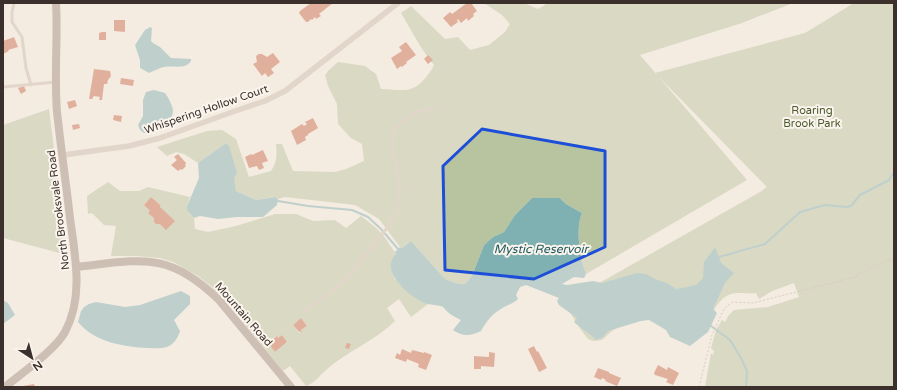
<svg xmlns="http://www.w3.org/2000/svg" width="897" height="390" viewBox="0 0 897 390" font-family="'Varela Round',sans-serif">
  <rect width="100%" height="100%" fill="#f4ebe1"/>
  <path fill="#b8c4a0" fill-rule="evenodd" d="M484 3H524L538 9 548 3H793L742 23 640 55 747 180 586 274C580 258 575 229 582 213L566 204 560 198H532L515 215 504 232 493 237 484 245 472 276 465 284H459L445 279 411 241 402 248 400 247 379 219 355 205 285 197 278 199 275 197 256 200 236 191 226 143 198 163 184 154 176 152 167 156 157 147 207 131 222 130 236 139 249 177 271 171C277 162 277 155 276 144H282L293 171 335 172 346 169 364 161 362 144 351 138 338 124 337 104 328 86 325 75 329 70 338 62 365 66 376 74 381 89C389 89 406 92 413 88 421 85 431 72 434 65L422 49 401 13 411 6 445 39 458 37 470 50 489 45 505 32 510 24 502 15Z
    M854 3H894V387H705L711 353 713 355 714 351 711 348 716 330 722 320 725 322 728 316 734 310 768 307 799 297 794 283 772 291 759 299 756 293C749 294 744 293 737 293 721 294 715 308 709 320L651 315 627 322 612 331 602 340 593 341 588 339 581 330 564 303 760 192 767 187 655 73 805 33Z
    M49 109 67 255 3 238V125Z
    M108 182 120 191H139L148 187 190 197C186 208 186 209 194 218L195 229 208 232 236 226 275 214H296L313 221 335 220 346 228 361 216C369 222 377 228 383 235 388 241 391 248 396 253L395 255 394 278C405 288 414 297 428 304L411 317 399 299 387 308 395 321C375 341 347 351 326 370 319 376 315 383 306 386L290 366 283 371 229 305 212 287 198 276 173 262 160 258 136 256H111L116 226 104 225 92 213 88 214 87 196ZM151 197 161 206 160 224H156L154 222V218L149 213 150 211 144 205ZM301 318 307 326 301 330 302 332 301 333 298 332 293 325ZM282 335 287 342 275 352 268 343 276 336 278 338Z"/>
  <path fill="#7fb0b2" d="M150 27 152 28 151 41 153 43 160 47 171 58 191 59V61C185 70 173 65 164 67 159 68 154 71 149 73L140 68V60L135 45 145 30Z
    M154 90 165 93C168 97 173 106 173 111 172 125 157 134 144 133L140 130 138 125 143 116V100L146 92Z
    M226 143 229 146 237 173 234 178 236 191 256 200 275 197 278 199 277 205 263 217H237L218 219 200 216 194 218 187 210V206L199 178 198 163Z
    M532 198H560L566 204 582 213C575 229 580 258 586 274L584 278 574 277 562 284 567 285 593 281 602 283 637 273 646 274 655 279 667 283 676 289 687 287 696 285 703 278 704 262 715 247 721 263 734 273 725 283 713 309 717 313 708 332 690 346 670 337 666 330 649 320 641 321 608 331 603 337 596 340C591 334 580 328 574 322L577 318 559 305 557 301 559 298 526 285 520 287 516 295 518 299C512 305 507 304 501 309 492 314 486 322 481 331 470 336 463 337 453 330L461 320C457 318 453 316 450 314 447 312 445 309 443 307 439 305 432 305 427 304 411 298 378 271 396 254L395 252 400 247 402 248 411 241 445 279 459 284H465L472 276 484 245 493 237 504 232 515 215Z
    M181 291 190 296V304L174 320 180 331C178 338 174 344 167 347 161 349 153 348 148 348 124 347 94 342 78 322L81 311 84 307 89 304 96 302 125 307 140 305Z
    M3 300 8 303 15 315 3 324Z"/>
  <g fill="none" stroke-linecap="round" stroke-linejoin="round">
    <path stroke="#7fb0b2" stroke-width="2" d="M278 201 308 206 352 210 368 217 381 229 398 249
      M719 257 765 244 800 212 825 205 847 207 851 206 860 195 889 180 894 172
      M711 326 730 340 741 358 747 371 746 387"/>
  </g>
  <path fill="#c8694b" d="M311 3H333L319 14 321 16 316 19 315 17 312 20 311 19 308 22H306L299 13 300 11Z
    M467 3H471L477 11 473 14 474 16 468 21 467 18 461 23 458 19 457 20 458 22 451 27 443 18 450 12 452 14Z
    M114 20H125V32L114 31Z
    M102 32H106V40H99V33Z
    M14 37 18 47 8 50 9 51 3 54V41Z
    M406 42 416 55 406 62 407 63 402 67 401 66 397 69 391 58 402 51 399 47Z
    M273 53 280 62 271 69 274 73 268 77 265 73 262 76 253 64 257 62 256 56 259 54H262L267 57Z
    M428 55 433 60 428 64 424 59Z
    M94 69 110 71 111 76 108 80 107 84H104L102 100H99L100 97 94 96 92 99H89Z
    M121 78 134 80 133 86 120 84Z
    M24 86 26 91 21 94 18 88Z
    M75 100 77 106 69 109 67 102Z
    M114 115 122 116 121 122 113 120Z
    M313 118 318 128 308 134V135L305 137 306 140 297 145 291 131 302 124 304 126 307 124 305 122Z
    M79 124 80 128 73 130 72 125Z
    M263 150 268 161 262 163 264 168 259 170 257 166 249 168 245 157 251 154 252 155Z
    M178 154 186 163 185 165 186 166 182 170 181 169 178 171 171 165 177 160 174 157Z
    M151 197 158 203 161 206 160 207 175 221 166 230 160 224H156L154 222V218L148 213 150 211 144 205Z
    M301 318 307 326 301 330 302 332 301 333 300 331 299 332 293 325Z
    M282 335 287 342 275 352 268 343 277 336 278 338Z
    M347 343 351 344 349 349 345 348Z
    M534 346 537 352 538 351 547 368 539 372 528 349Z
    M402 349 411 353 412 350 424 353V352L432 355 426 370 418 367 419 364 407 359 406 362 395 358 397 353 400 355Z
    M489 352 495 353 494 367 481 366V369H474V356L489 357Z
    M658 365 667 370 668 367 679 373 673 385 666 382 668 379 655 375 654 373Z
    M598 368 609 372V373L621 378 617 386 605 381 606 380 602 378 601 380 594 377Z
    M34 384 35 387H23V386Z"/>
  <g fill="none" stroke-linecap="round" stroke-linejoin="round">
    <path stroke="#b9a596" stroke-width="1" stroke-dasharray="2 2" stroke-linecap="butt" d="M894 162 893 173 894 175
      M890 260 894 253
      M699 387 712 335 723 311 727 306 733 302 753 303 855 277C867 269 880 262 894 259"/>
    <path stroke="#cdbbac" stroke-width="3" d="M14 3 12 12V22L22 37 26 68 31 85
      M3 87 56 82
      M303 312 345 281 387 228 396 210 400 191 392 142 394 130 401 122 414 113 433 108"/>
    <path stroke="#cdbbac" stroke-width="5.5" d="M63 155 129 146 160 138 238 110 265 101 285 91 398 3"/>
    <path stroke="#a18a7d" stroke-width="8" d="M76 267C141 260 168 250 219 300L291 387
      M5 387C22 373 55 350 65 332 84 297 75 255 70 218 66 183 61 148 57 112 54 76 58 39 56 3"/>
  </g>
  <path d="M0 0H897V390H0ZM482 129 605 151V247L534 279 445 270 443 166Z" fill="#f4ebe1" fill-opacity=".55" fill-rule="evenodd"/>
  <path fill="none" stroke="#1d4ed8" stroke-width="3" stroke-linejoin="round" d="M482 129 605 151V247L534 279 445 270 443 166Z"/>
  <g text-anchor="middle" stroke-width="4" stroke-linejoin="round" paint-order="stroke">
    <g font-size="11" fill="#3b302b" stroke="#fbf5ee">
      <text transform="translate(206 109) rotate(-19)" y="4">Whispering Hollow Court</text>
      <text transform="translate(58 210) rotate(-97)" y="4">North Brooksvale Road</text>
      <text transform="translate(244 314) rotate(49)" y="4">Mountain Road</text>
    </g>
    <g font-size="11" fill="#4a5a2e" stroke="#fbf5ee">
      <text x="812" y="114">Roaring<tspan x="812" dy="13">Brook Park</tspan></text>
    </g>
    <g font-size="12" font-style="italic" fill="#1f5a5e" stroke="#fbf5ee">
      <text x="541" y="253">Mystic Reservoir</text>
    </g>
  </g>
  <rect width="897" height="390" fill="none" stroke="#3b302b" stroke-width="8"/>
  <g transform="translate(32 358) rotate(144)" stroke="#fbf5ee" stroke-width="3" paint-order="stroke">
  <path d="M0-3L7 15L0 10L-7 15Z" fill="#3b302b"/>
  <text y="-6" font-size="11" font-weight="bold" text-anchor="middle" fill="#3b302b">N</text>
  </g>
</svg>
